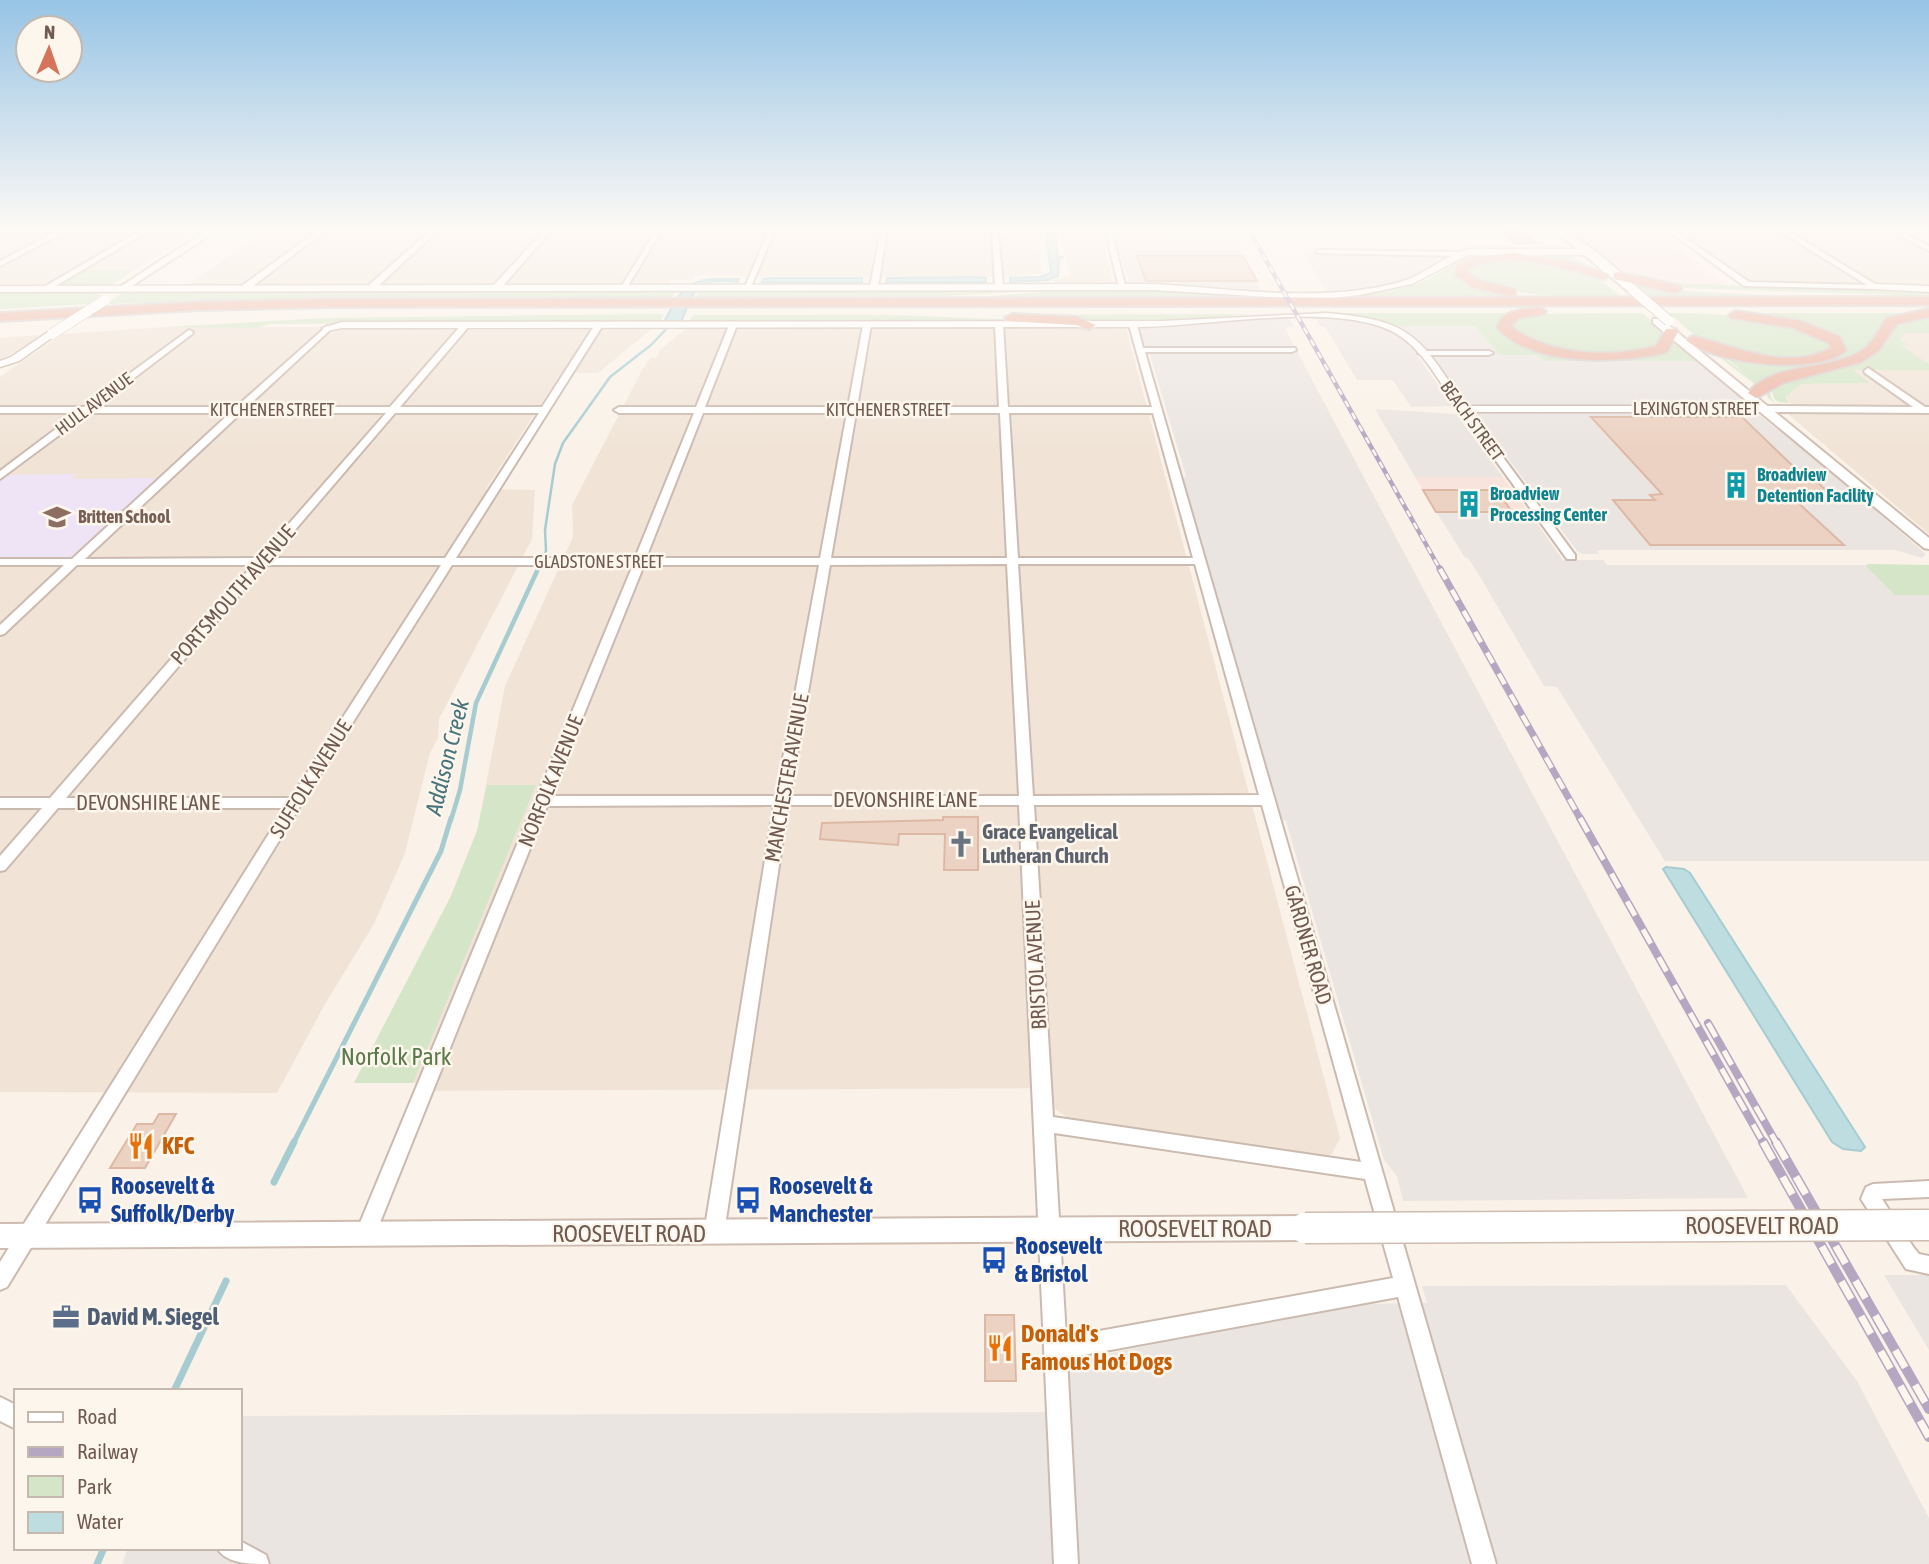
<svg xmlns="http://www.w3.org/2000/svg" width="1929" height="1564" viewBox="0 0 1929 1564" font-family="'Asap Condensed',sans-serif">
  <rect width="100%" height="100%" fill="#faf2e8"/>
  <path fill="#f1e4d7" d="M0 230H199L135 270H82L53 288H0Z
    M268 230H545L493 286H186Z
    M550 230H1037L1042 273 1010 277 694 276 692 280H671L667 286H503Z
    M1061 230H1101L1113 284 1057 285 1052 280 1070 276Z
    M1113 230H1172L1175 237H1115Z
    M1612 230H1929V287H1885L1880 284H1755L1747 282 1695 245H1632Z
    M165 327H654L598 373H561L486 489 535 490 532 539 439 719 438 738 430 753 405 853 374 924 325 1004 277 1093 0 1092V377L62 334Z
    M688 327 1126 328 1340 1138 1332 1154 1321 1157 1068 1118 1052 1107 1050 1088 426 1091 428 1083H354L451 896 477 831 505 686 573 537 572 505 641 372 651 358H656L660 350Z
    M1904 333H1929V364L1900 345H1908L1901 340Z
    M41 335 35 339 37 340 0 360V338Z
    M1851 370H1929V534L1788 414 1798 411 1785 397 1802 384 1869 383Z"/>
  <path fill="#f9e4dd" d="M1573 230H1613L1632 245H1672L1728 286 1642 283 1621 274 1568 232Z
    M1415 477H1503L1530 514 1437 513Z"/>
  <path fill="#ebe5e1" d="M1172 230H1231L1262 293 1130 284 1115 237H1175Z
    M1438 253 1449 257 1406 280 1365 289 1327 293 1304 254Z
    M1289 318 1294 326 1285 328 1319 393 1748 1198 1403 1201 1397 1176 1384 1160 1286 821 1280 819 1182 479 1186 476 1148 348 1144 345 1140 329 1151 326Z
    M1315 318 1355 320 1395 331 1409 343 1452 406 1411 407 1393 380H1357L1325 327 1320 326Z
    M1396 326H1475L1500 355H1538L1544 361H1700L1748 404 1739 407 1477 406 1463 401 1415 338Z
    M1375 409 1456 414 1503 477H1415Z
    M1485 411 1741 413 1761 416 1836 476 1926 554 1922 558 1895 550H1597L1599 554H1582L1577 551 1475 414Z
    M1437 513 1530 514 1563 560H1603L1607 565H1929V861H1665L1557 687 1544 686 1479 575 1468 558H1465Z
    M1884 1275H1929V1350Z
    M1786 1285 1857 1381 1929 1518V1564H122L128 1548H240V1416L1068 1412V1373L1074 1365 1086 1358 1355 1304 1427 1303 1422 1286Z"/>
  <path fill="#efe4f6" d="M77 474 72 479 157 478 71 557 0 559V481L8 475Z"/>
  <path fill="#d4e6c7" d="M1480 254 1571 255 1593 269 1502 258 1457 267 1455 270 1458 276 1515 294 1516 298H1304C1342 296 1381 296 1417 284 1440 276 1456 257 1480 254Z
    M1499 261 1542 262 1593 274 1623 298C1571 298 1516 298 1468 276L1466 269 1477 264Z
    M82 270H135L107 288H53Z
    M1635 283 1682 291 1830 298 1650 297 1633 284Z
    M1642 283C1738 284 1833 291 1929 292V296L1683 288Z
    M1093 288 1154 289 1276 298H968Z
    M677 289 672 297H335L107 304 118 296 115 297 128 291 125 294 131 290Z
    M700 289H1063L943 296 697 297Z
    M0 290 101 291 98 293 101 295 88 304 0 309Z
    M1314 313H1506L1510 315 1509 335 1582 355 1668 349 1675 342 1699 361H1544L1538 355H1500L1475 326H1400L1358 316Z
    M1642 313 1657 325 1664 337 1662 344C1629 356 1535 357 1513 327L1518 319 1531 314Z
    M1669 313C1717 314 1791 315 1831 344L1830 347C1807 367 1740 356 1713 345 1697 339 1682 324 1669 313Z
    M1761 313H1903L1906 314C1886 319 1873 345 1855 356 1840 365 1779 379 1760 382L1756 385 1706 347 1721 355 1752 380 1723 355 1760 361 1837 356 1844 349Z
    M664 314 659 322 269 324 256 328 165 327 326 318Z
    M1253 314 1172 321H1104L988 315 1285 314Z
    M1929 314V333H1904L1901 340 1909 345H1901L1929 364V370H1853L1870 383 1802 384 1785 397 1789 403C1778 403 1774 402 1772 391L1776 387 1774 386 1770 391 1771 398 1776 403 1768 398 1766 392 1770 385C1804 371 1848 376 1879 349 1888 341 1890 330 1897 321Z
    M693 315H893L1074 322H689Z
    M1868 564 1929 565V595H1895L1866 566Z
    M487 785H536L413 1083H354L451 896 477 831Z"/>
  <path fill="#bedde1" stroke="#a6ccd2" stroke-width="2" d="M1046 233H1055L1058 257H1064L1059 259 1058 276 1047 280 1010 282V278L1040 277 1051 273Z
    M978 277 986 278V282H886L887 278H894Z
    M771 278H862V282L855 283 762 282 763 279Z
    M711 279H739L738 282C695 278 696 286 681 322H664C676 299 682 282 711 279Z
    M1666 867 1684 869 1690 873 1865 1147 1861 1151 1843 1149 1832 1142 1663 869Z"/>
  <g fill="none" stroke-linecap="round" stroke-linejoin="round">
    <path stroke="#a6ccd2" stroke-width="2.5" d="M537 571 546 551 545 530 555 464 563 443 610 377 651 345 671 324"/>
    <path stroke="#a6ccd2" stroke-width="4.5" d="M451 820 460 790 476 703 538 569"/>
    <path stroke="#a6ccd2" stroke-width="5" d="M293 1144 441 851 451 818"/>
    <path stroke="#a6ccd2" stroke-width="7" d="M274 1182 294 1142
      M174 1391 226 1281
      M97 1564 104 1548"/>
  </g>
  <path fill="#ecd2c2" stroke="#ddb9a5" stroke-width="2" d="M1502 231H1521L1535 243 1516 244Z
    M1137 256H1243L1257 281H1146Z
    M1591 417H1742L1799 472H1806L1837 500H1795L1844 545H1650L1613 500H1655L1650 495 1662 494Z
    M1423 490H1497L1512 512H1436Z
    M943 817H978V870H944L945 834H899L898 845 820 839 822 823 943 820Z
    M159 1114H176L145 1168H110L137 1124H153Z
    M985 1315H1014L1016 1381H985Z"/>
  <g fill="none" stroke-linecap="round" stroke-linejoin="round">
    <defs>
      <path id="minor" d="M0 230H218L124 291 117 289 204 232H147L47 291H44V287L138 232H65L0 266V261L55 232H0Z
        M319 230H326L249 289H243V285Z
        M431 230H438L375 289H369V285Z
        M545 230H552L500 289H494V285Z
        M656 230H662L626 289H620Z
        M769 230H775L751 287 744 289Z
        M881 230H887L878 287 874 289 870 287Z
        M992 230H998L1003 287 999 289 995 287Z
        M1105 230H1111L1126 289 1119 287Z
        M1667 230H1674L1749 282 1867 285 1778 230H1786L1880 287 1876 289 1744 286Z
        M1890 230H1898L1929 246V251Z
        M1318 250 1459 252 1462 254 1459 256 1316 253Z
        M463 323 470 325 400 407H542L596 323 603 325 456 558H635L694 413H619L614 410 619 407H696L730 323 737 325 705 407H848L863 325 867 323 871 325 857 407H999L995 325 999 323 1003 325 1008 407H1152L1129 325 1133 323 1137 325 1143 348H1295L1296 350 1292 352H1145L1496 1564H1472L1398 1297 1067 1358 1078 1564H1054L1019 805H788L724 1233 721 1239 714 1242 707 1239 704 1233 774 805 547 806 375 1235 372 1241 365 1244 358 1241 355 1235 633 565H452L302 803 7 1287 0 1290V1262L285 808H58L5 870 0 871V856L42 808H0V798H50L253 565H77L4 634 0 635V625L64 565H0V559H72L230 413H89L0 479V471L77 413H0V407H84L189 330 193 332 192 334 96 407H236L327 326 331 328 330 330 247 407H390ZM241 413H386L259 558 85 559ZM395 413H539L445 558H271ZM703 413H847L820 558H646ZM856 413H1000L1007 558H831ZM1009 413H1153L1193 558H1018ZM1007 564 1019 796H790L830 565ZM1018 564H1195L1259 795 1033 796ZM265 565H441L291 798H66ZM644 565H819L776 796H551ZM1034 805H1262L1361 1162 1053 1117ZM1054 1133 1365 1179 1393 1278 1066 1337Z
        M1419 351H1489L1493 353 1489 355H1422L1418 353Z
        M1868 368 1925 407H1929V413L1768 412 1763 409 1768 406 1913 407 1865 373 1864 371Z
        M1460 407H1466L1575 555V559H1567L1460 411Z
        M1929 1181V1197L1882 1199 1914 1248 1919 1254 1929 1256V1274L1906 1269 1861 1199 1866 1187 1873 1184Z
        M0 1397 16 1405V1429L0 1421Z
        M240 1541 266 1555 269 1564C250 1564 226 1564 217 1548H240Z"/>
      <path id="tertiary" d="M1468 249H1584L1588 252 1584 255H1468L1412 284 1360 295 1331 298 1271 297 1152 290 0 292V286L1152 284C1233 288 1320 304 1400 282 1425 275 1443 256 1468 249Z
        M1876 284 1929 286V292L1873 289V285Z
        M1326 313C1414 320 1419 337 1466 406H1768L1774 409 1768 412H1463L1459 411C1438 381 1420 340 1382 327 1316 304 1206 327 1133 327 870 327 606 328 342 328L327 331 322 328 342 322 1162 321Z
        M48 332 57 334 19 361 0 367V361L11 357Z"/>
      <path id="secondary" d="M1554 230C1575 230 1621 272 1637 288V292H1629Z
        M1653 319H1661L1929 538V549L1924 548 1653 323Z
        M1305 1216 1315 1219 1319 1228 1315 1237 1305 1240 0 1248V1224Z"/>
      <path id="motorway" d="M1513 253 1571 262 1610 275 1604 279C1560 267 1512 250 1467 269L1468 273 1481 281 1515 289V295L1510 296 1472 287 1456 275 1457 264 1476 257Z
        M1618 272 1681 286 1682 289 1676 293 1614 279V273Z
        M1929 297V305L335 307 198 310 0 321V313L198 302 335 299Z
        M1539 307 1546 311 1544 314 1519 318 1511 326C1546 356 1614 358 1656 346L1666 329H1676L1678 332 1667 352C1622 364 1530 367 1497 327 1503 309 1523 310 1539 307Z
        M1929 309V317L1897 324 1878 351 1861 362 1783 383 1756 398 1748 393C1775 360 1831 373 1864 349 1875 341 1879 328 1887 318Z
        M1736 311 1801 321 1840 337 1846 350C1820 377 1710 363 1686 340L1693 336C1737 347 1787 372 1831 348L1829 343 1793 328 1731 318 1729 315Z
        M1012 314 1077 317 1096 325 1089 329 1076 325 1007 321 1005 318Z"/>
    </defs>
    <use href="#minor" stroke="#cbbaaf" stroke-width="4"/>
    <use href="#tertiary" stroke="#cbbaaf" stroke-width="3"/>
    <use href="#secondary" stroke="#cfbcb0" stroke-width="4"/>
    <use href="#motorway" stroke="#d7d1ce" stroke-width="4"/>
    <use href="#minor" fill="#fff" fill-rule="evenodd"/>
    <use href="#tertiary" fill="#fff" fill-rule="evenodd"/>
    <use href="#secondary" fill="#fff" fill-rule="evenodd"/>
    <use href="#motorway" fill="#edb7a6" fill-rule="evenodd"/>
    <defs>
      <path id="rail-far3" d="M1249 230 1441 571"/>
      <path id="rail-far2" d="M1440 569 1581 820"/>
      <path id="rail-far1" d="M1580 818 1764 1144
        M1708 1023 1777 1144"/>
      <path id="rail" d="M1763 1142 1929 1437
        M1776 1142 1929 1409"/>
    </defs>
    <use href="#rail-far3" stroke="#b5a7c2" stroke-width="4.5"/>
    <use href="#rail-far2" stroke="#b5a7c2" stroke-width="7"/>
    <use href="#rail-far1" stroke="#b5a7c2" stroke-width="8"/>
    <use href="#rail" stroke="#b5a7c2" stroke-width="10"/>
    <use href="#rail-far3" stroke="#fdf6ed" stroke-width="2.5" stroke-dasharray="7" stroke-linecap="butt"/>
    <use href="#rail-far2" stroke="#fdf6ed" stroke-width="4.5" stroke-dasharray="12" stroke-linecap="butt"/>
    <use href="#rail-far1" stroke="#fdf6ed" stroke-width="5" stroke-dasharray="16" stroke-linecap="butt"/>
    <use href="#rail" stroke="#fdf6ed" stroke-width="7" stroke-dasharray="20" stroke-linecap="butt"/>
    <defs>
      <path id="tertiary-bridge" d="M52 334 105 300"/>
      <path id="secondary-bridge-far1" d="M1633 290 1669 321"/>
      <path id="secondary-bridge" d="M1305 1228 1929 1225"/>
    </defs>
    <use href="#tertiary-bridge" stroke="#cbbaaf" stroke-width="11" stroke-linecap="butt"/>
    <use href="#secondary-bridge-far1" stroke="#cfbcb0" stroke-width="12" stroke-linecap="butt"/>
    <use href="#secondary-bridge" stroke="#cfbcb0" stroke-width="33" stroke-linecap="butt"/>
    <use href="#tertiary-bridge" stroke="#fff" stroke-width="10"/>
    <use href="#secondary-bridge-far1" stroke="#fff" stroke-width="10"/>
    <use href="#secondary-bridge" stroke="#fff" stroke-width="30"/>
  </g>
  <linearGradient id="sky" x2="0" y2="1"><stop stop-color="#97c4e5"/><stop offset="0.51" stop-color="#fdf9f5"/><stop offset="1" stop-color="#fdf9f5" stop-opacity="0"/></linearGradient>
  <rect width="1929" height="449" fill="url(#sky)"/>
  <defs>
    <symbol id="building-bare" viewBox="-9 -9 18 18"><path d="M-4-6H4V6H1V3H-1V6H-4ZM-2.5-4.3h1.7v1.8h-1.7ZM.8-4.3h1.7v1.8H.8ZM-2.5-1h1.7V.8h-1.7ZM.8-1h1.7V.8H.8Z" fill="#0f9aa8" stroke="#fdf6ed" stroke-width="2.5" paint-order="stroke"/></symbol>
    <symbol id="school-bare" viewBox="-9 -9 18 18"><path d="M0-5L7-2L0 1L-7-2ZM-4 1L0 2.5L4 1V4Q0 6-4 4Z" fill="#8d6e63" stroke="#fdf6ed" stroke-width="2.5" paint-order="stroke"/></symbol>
    <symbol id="church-bare" viewBox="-9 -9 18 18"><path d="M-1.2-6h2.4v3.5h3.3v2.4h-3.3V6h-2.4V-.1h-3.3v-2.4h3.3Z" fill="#6b7280" stroke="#fdf6ed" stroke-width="2.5" paint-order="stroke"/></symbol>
    <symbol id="restaurant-bare" viewBox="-9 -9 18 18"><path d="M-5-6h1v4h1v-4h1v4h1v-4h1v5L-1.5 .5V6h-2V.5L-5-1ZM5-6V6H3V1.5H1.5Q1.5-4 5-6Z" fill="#e8710a" stroke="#fdf6ed" stroke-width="2.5" paint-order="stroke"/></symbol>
    <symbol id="bus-bare" viewBox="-9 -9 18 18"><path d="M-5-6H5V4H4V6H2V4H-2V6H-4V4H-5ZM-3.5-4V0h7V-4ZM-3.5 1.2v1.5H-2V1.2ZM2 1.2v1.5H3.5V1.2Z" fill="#1a4fb4" stroke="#fdf6ed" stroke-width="2.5" paint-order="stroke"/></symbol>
    <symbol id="office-bare" viewBox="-9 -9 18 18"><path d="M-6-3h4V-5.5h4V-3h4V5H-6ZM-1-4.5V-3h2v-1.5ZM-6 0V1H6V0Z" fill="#5c6f8a" stroke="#fdf6ed" stroke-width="2.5" paint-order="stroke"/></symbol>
  </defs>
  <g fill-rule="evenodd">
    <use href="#building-bare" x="1717" y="466" width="38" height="38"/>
    <use href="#building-bare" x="1450" y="485" width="38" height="38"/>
    <use href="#school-bare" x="38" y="498" width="38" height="38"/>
    <use href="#church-bare" x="942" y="825" width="38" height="38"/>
    <use href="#restaurant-bare" x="122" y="1127" width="38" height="38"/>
    <use href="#bus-bare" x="71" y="1181" width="38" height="38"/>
    <use href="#bus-bare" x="729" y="1181" width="38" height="38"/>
    <use href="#bus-bare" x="975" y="1241" width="38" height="38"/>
    <use href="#office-bare" x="47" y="1298" width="38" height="38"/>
    <use href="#restaurant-bare" x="981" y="1329" width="38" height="38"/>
  </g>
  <g text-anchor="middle" stroke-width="5" stroke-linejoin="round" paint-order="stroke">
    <g font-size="18" fill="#715a4f" stroke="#fdf6ed">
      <text transform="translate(94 404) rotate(-37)" y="6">HULL AVENUE</text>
      <text x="1696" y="415">LEXINGTON STREET</text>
      <text x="272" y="416">KITCHENER STREET</text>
      <text x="888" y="416">KITCHENER STREET</text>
      <text transform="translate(1472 421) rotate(54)" y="6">BEACH STREET</text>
      <text x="599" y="568">GLADSTONE STREET</text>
    </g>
    <g font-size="18" font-weight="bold" fill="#0d838f" stroke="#fdf6ed" text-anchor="start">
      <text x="1757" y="481">Broadview<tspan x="1757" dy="21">Detention Facility</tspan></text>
      <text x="1490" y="500">Broadview<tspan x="1490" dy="21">Processing Center</tspan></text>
    </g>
    <g font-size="18" font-weight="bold" fill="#785e54" stroke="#fdf6ed" text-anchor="start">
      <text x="78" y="523">Britten School</text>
    </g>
    <g font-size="21" fill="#715a4f" stroke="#fdf6ed">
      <text transform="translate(233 595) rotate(-49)" y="7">PORTSMOUTH AVENUE</text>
      <text transform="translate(787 778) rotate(-80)" y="7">MANCHESTER AVENUE</text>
      <text transform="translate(311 779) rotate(-58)" y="7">SUFFOLK AVENUE</text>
      <text transform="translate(551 781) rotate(-68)" y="7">NORFOLK AVENUE</text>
      <text x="905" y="807">DEVONSHIRE LANE</text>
      <text x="148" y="810">DEVONSHIRE LANE</text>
      <text transform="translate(1308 945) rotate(74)" y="7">GARDNER ROAD</text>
      <text transform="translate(1036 965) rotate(-93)" y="7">BRISTOL AVENUE</text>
    </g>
    <g font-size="21" font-weight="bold" fill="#5b616d" stroke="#fdf6ed" text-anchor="start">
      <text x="982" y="839">Grace Evangelical<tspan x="982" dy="24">Lutheran Church</tspan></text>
    </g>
    <g font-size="23" font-style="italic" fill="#47737b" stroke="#fdf6ed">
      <text transform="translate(447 757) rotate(-76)" y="8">Addison Creek</text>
    </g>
    <g font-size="24" fill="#5a7a4b" stroke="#fdf6ed">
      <text x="396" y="1065">Norfolk Park</text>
    </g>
    <g font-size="24" font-weight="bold" fill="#c56008" stroke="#fdf6ed" text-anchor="start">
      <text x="162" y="1154">KFC</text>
      <text x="1021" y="1342">Donald's<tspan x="1021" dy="28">Famous Hot Dogs</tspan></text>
    </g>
    <g font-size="24" font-weight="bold" fill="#164399" stroke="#fdf6ed" text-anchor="start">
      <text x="111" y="1194">Roosevelt &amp;<tspan x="111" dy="28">Suffolk/Derby</tspan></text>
      <text x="769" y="1194">Roosevelt &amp;<tspan x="769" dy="28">Manchester</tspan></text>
      <text x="1015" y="1254">Roosevelt<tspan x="1015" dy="28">&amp; Bristol</tspan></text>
    </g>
    <g font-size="24" fill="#715a4f" stroke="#fdf6ed">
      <text x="1762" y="1234">ROOSEVELT ROAD</text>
      <text x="1195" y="1237">ROOSEVELT ROAD</text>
      <text x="629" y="1242">ROOSEVELT ROAD</text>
    </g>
    <g font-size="24" font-weight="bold" fill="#4e5e75" stroke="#fdf6ed" text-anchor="start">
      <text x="87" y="1325">David M. Siegel</text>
    </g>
  </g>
  <rect x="14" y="1389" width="228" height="161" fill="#fdf6ed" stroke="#c5b8ae" stroke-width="2"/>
  <rect x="28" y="1412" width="35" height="10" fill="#ffffff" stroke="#c5b8ae" stroke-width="2"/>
  <text x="77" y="1424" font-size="21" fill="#715a4f">Road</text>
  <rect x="28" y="1447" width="35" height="10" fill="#b5a7c2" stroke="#c5b8ae" stroke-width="2"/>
  <text x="77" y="1459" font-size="21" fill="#715a4f">Railway</text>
  <rect x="28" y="1476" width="35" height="21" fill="#d4e6c7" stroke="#c5b8ae" stroke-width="2"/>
  <text x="77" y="1494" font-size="21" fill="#715a4f">Park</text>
  <rect x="28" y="1512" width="35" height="21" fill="#bedde1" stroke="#c5b8ae" stroke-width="2"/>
  <text x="77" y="1529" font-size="21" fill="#715a4f">Water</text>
  <g transform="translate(49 49) rotate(2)"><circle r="33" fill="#fdf6ed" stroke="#c5b8ae" stroke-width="2"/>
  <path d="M0-5L12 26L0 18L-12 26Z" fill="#d5735b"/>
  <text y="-10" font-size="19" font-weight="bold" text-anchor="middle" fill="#715a4f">N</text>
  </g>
</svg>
